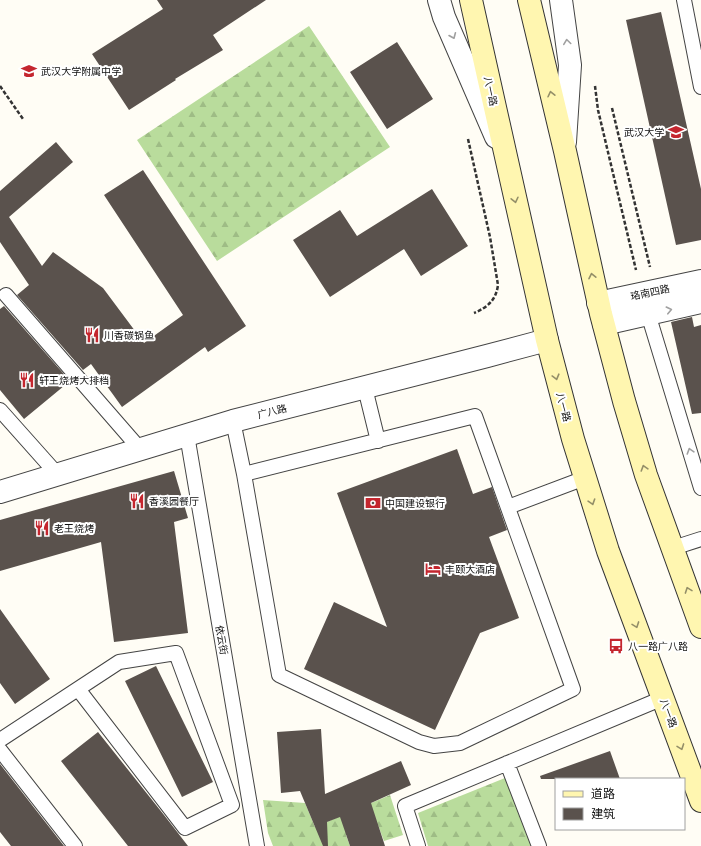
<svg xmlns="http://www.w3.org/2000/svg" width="701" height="846" viewBox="0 0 701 846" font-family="'IBM Plex Serif','Noto Sans SC',serif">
  <defs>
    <pattern id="forest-firs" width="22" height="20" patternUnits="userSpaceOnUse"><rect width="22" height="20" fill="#b9dc9c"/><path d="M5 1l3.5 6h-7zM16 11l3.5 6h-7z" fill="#9ebc85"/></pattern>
  </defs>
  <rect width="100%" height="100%" fill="#fffdf5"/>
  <path fill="url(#forest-firs)" d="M309 26 390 147 217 261 137 140Z
    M505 778 531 846H428L418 813Z
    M390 795 403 835 384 841 378 825 346 835 350 846H273L268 833 263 800 305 803 315 827Z"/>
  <path fill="#5a524d" d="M157 0H266L213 35 223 50 175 79 176 80 129 110 92 54 163 9Z
    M661 12 701 189V240L676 245 626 20Z
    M397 42 433 99 387 129 350 72Z
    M56 142 73 162 9 217 42 266 53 252 103 288 144 343 183 315 104 195 143 170 246 326 208 352 205 347 122 407 91 364 83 370 17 295 29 285 0 242V191Z
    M432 189 468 246 421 276 404 249 330 297 293 240 340 210 357 236Z
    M4 306 70 381 24 419 0 390V309Z
    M692 317 694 327 701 325V413L692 414 671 322Z
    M457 449 473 494 492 487 507 530 489 537 519 618 480 633 435 730 304 669 334 602 387 627 337 493Z
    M174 471 188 518 174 522 188 633 114 642 101 542 0 571V520Z
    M0 609 50 679 15 704 0 683Z
    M156 666 213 782 182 797 125 681Z
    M321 729 325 794 401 761 411 785 371 803 385 846H350L340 817 327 822 328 846H323L300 791 281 793 277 732Z
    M98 732 164 815 188 846H128L61 761Z
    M610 751 620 779H541L540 776Z
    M0 764 64 846H11L0 832Z"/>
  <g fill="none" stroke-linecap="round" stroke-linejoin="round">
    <defs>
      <path id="service" d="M684 0 701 87
        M6 295 140 449
        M646 307 701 488
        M365 388 378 441
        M0 410 57 474
        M233 421 244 474 279 675 419 742 434 746 460 743 573 689 475 416 244 474
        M187 435 257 846
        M508 507 585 478
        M673 548 701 539
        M0 740 119 662 176 653 232 805 185 828 78 689
        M0 750 75 846
        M507 763 539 846
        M418 846 405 806 663 698"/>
      <path id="minor" d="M439 0 444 17 496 137
        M561 0 570 65 565 142
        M598 303 701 281
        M604 324 701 302"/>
      <path id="tertiary" d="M0 492 233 421 487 356 547 340"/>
      <path id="secondary" d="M471 0 547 340 573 439 608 551 701 801
        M529 0 565 151 601 314 624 401 646 475 701 627"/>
    </defs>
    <use href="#service" stroke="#444" stroke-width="16"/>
    <use href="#minor" stroke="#444" stroke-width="24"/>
    <use href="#tertiary" stroke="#444" stroke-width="24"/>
    <use href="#secondary" stroke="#333" stroke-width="24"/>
    <path stroke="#333" stroke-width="2.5" stroke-dasharray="4 2" stroke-linecap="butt" d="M0 86 23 119
      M595 86 598 110 636 270
      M612 108 650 267
      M468 139 490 237 498 285C496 300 488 307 474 313"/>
    <use href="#service" stroke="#fff" stroke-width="14"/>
    <use href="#minor" stroke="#fff" stroke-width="22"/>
    <use href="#tertiary" stroke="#fff" stroke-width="22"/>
    <use href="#secondary" stroke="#fff6b0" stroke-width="22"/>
  </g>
  <defs><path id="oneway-chevron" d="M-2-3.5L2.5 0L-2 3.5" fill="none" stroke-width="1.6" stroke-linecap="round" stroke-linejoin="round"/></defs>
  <g stroke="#a0a0a0">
    <use href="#oneway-chevron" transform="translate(453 36) rotate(67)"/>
    <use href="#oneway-chevron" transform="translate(567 42) rotate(-98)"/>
    <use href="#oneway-chevron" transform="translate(669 310) rotate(-13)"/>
    <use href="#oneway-chevron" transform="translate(690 451) rotate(-107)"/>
  </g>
  <g stroke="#948f68">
    <use href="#oneway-chevron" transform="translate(551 94) rotate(-103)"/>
    <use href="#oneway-chevron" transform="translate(515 200) rotate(77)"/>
    <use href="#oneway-chevron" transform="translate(592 276) rotate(-102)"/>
    <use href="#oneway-chevron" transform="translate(556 377) rotate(75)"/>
    <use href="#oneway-chevron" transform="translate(644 468) rotate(-107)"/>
    <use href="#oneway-chevron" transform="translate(592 502) rotate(72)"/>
    <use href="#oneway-chevron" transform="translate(688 590) rotate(-110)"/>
    <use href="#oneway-chevron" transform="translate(636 625) rotate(70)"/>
    <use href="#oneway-chevron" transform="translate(681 747) rotate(70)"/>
  </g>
  <defs>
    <symbol id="school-bare" viewBox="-9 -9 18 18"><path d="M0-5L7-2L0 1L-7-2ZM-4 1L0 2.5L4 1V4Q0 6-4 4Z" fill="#c4262e" stroke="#fff" stroke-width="2.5" paint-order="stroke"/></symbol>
    <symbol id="university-bare" viewBox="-9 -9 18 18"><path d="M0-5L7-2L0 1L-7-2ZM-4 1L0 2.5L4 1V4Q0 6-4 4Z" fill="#c4262e" stroke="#fff" stroke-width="2.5" paint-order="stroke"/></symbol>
    <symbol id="restaurant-bare" viewBox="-9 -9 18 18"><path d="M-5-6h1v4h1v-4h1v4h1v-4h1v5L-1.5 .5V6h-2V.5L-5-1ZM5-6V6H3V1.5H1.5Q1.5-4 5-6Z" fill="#c4262e" stroke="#fff" stroke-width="2.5" paint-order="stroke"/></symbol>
    <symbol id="bank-bare" viewBox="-9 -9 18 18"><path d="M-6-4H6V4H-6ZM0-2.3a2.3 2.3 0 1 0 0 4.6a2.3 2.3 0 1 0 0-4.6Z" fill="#c4262e" stroke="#fff" stroke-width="2.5" paint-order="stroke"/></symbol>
    <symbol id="hotel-bare" viewBox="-9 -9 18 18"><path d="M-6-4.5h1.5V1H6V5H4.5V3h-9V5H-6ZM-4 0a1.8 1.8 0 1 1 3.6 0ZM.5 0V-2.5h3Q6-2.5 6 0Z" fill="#c4262e" stroke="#fff" stroke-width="2.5" paint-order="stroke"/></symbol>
    <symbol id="bus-bare" viewBox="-9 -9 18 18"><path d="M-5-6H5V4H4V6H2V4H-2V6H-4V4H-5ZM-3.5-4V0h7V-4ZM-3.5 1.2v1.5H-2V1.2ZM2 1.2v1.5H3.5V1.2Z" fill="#c4262e" stroke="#fff" stroke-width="2.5" paint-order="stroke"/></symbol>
  </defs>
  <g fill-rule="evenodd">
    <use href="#school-bare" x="18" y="60" width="22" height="22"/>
    <use href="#university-bare" x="665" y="121" width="22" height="22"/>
    <use href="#restaurant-bare" x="81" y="324" width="22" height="22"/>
    <use href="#restaurant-bare" x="16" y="369" width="22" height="22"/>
    <use href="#restaurant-bare" x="126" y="490" width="22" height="22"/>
    <use href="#bank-bare" x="362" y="492" width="22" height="22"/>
    <use href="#restaurant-bare" x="31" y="517" width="22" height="22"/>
    <use href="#hotel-bare" x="422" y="558" width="22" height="22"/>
    <use href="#bus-bare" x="605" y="635" width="22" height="22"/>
  </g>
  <g text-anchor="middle" stroke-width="4" stroke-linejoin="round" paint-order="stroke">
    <g font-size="10" fill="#111" stroke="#fff" text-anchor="start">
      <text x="41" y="75">武汉大学附属中学</text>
      <text x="664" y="136" text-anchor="end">武汉大学</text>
      <text x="104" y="339">川香碳锅鱼</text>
      <text x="39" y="384">轩王烧烤大排档</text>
      <text x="149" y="505">香溪园餐厅</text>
      <text x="385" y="507">中国建设银行</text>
      <text x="54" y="532">老王烧烤</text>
      <text x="445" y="573">丰颐大酒店</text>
      <text x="628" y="650">八一路广八路</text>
    </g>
    <g font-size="10" fill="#111" stroke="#fff">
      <text transform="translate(491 91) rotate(78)" y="4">八一路</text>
      <text transform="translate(650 292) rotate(-12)" y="4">珞南四路</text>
      <text transform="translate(564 407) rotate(75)" y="4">八一路</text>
      <text transform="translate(272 411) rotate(-14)" y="4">广八路</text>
      <text transform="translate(222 640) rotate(80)" y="4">依云街</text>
      <text transform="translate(669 713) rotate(70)" y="4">八一路</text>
    </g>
  </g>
  <rect x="555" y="778" width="130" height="52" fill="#ffffff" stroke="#a0a0a0"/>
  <rect x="563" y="791" width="20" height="6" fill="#fff6b0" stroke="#a0a0a0"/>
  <text x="591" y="798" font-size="12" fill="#111111">道路</text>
  <rect x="563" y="808" width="20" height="12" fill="#5a524d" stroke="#a0a0a0"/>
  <text x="591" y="818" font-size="12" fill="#111111">建筑</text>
</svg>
